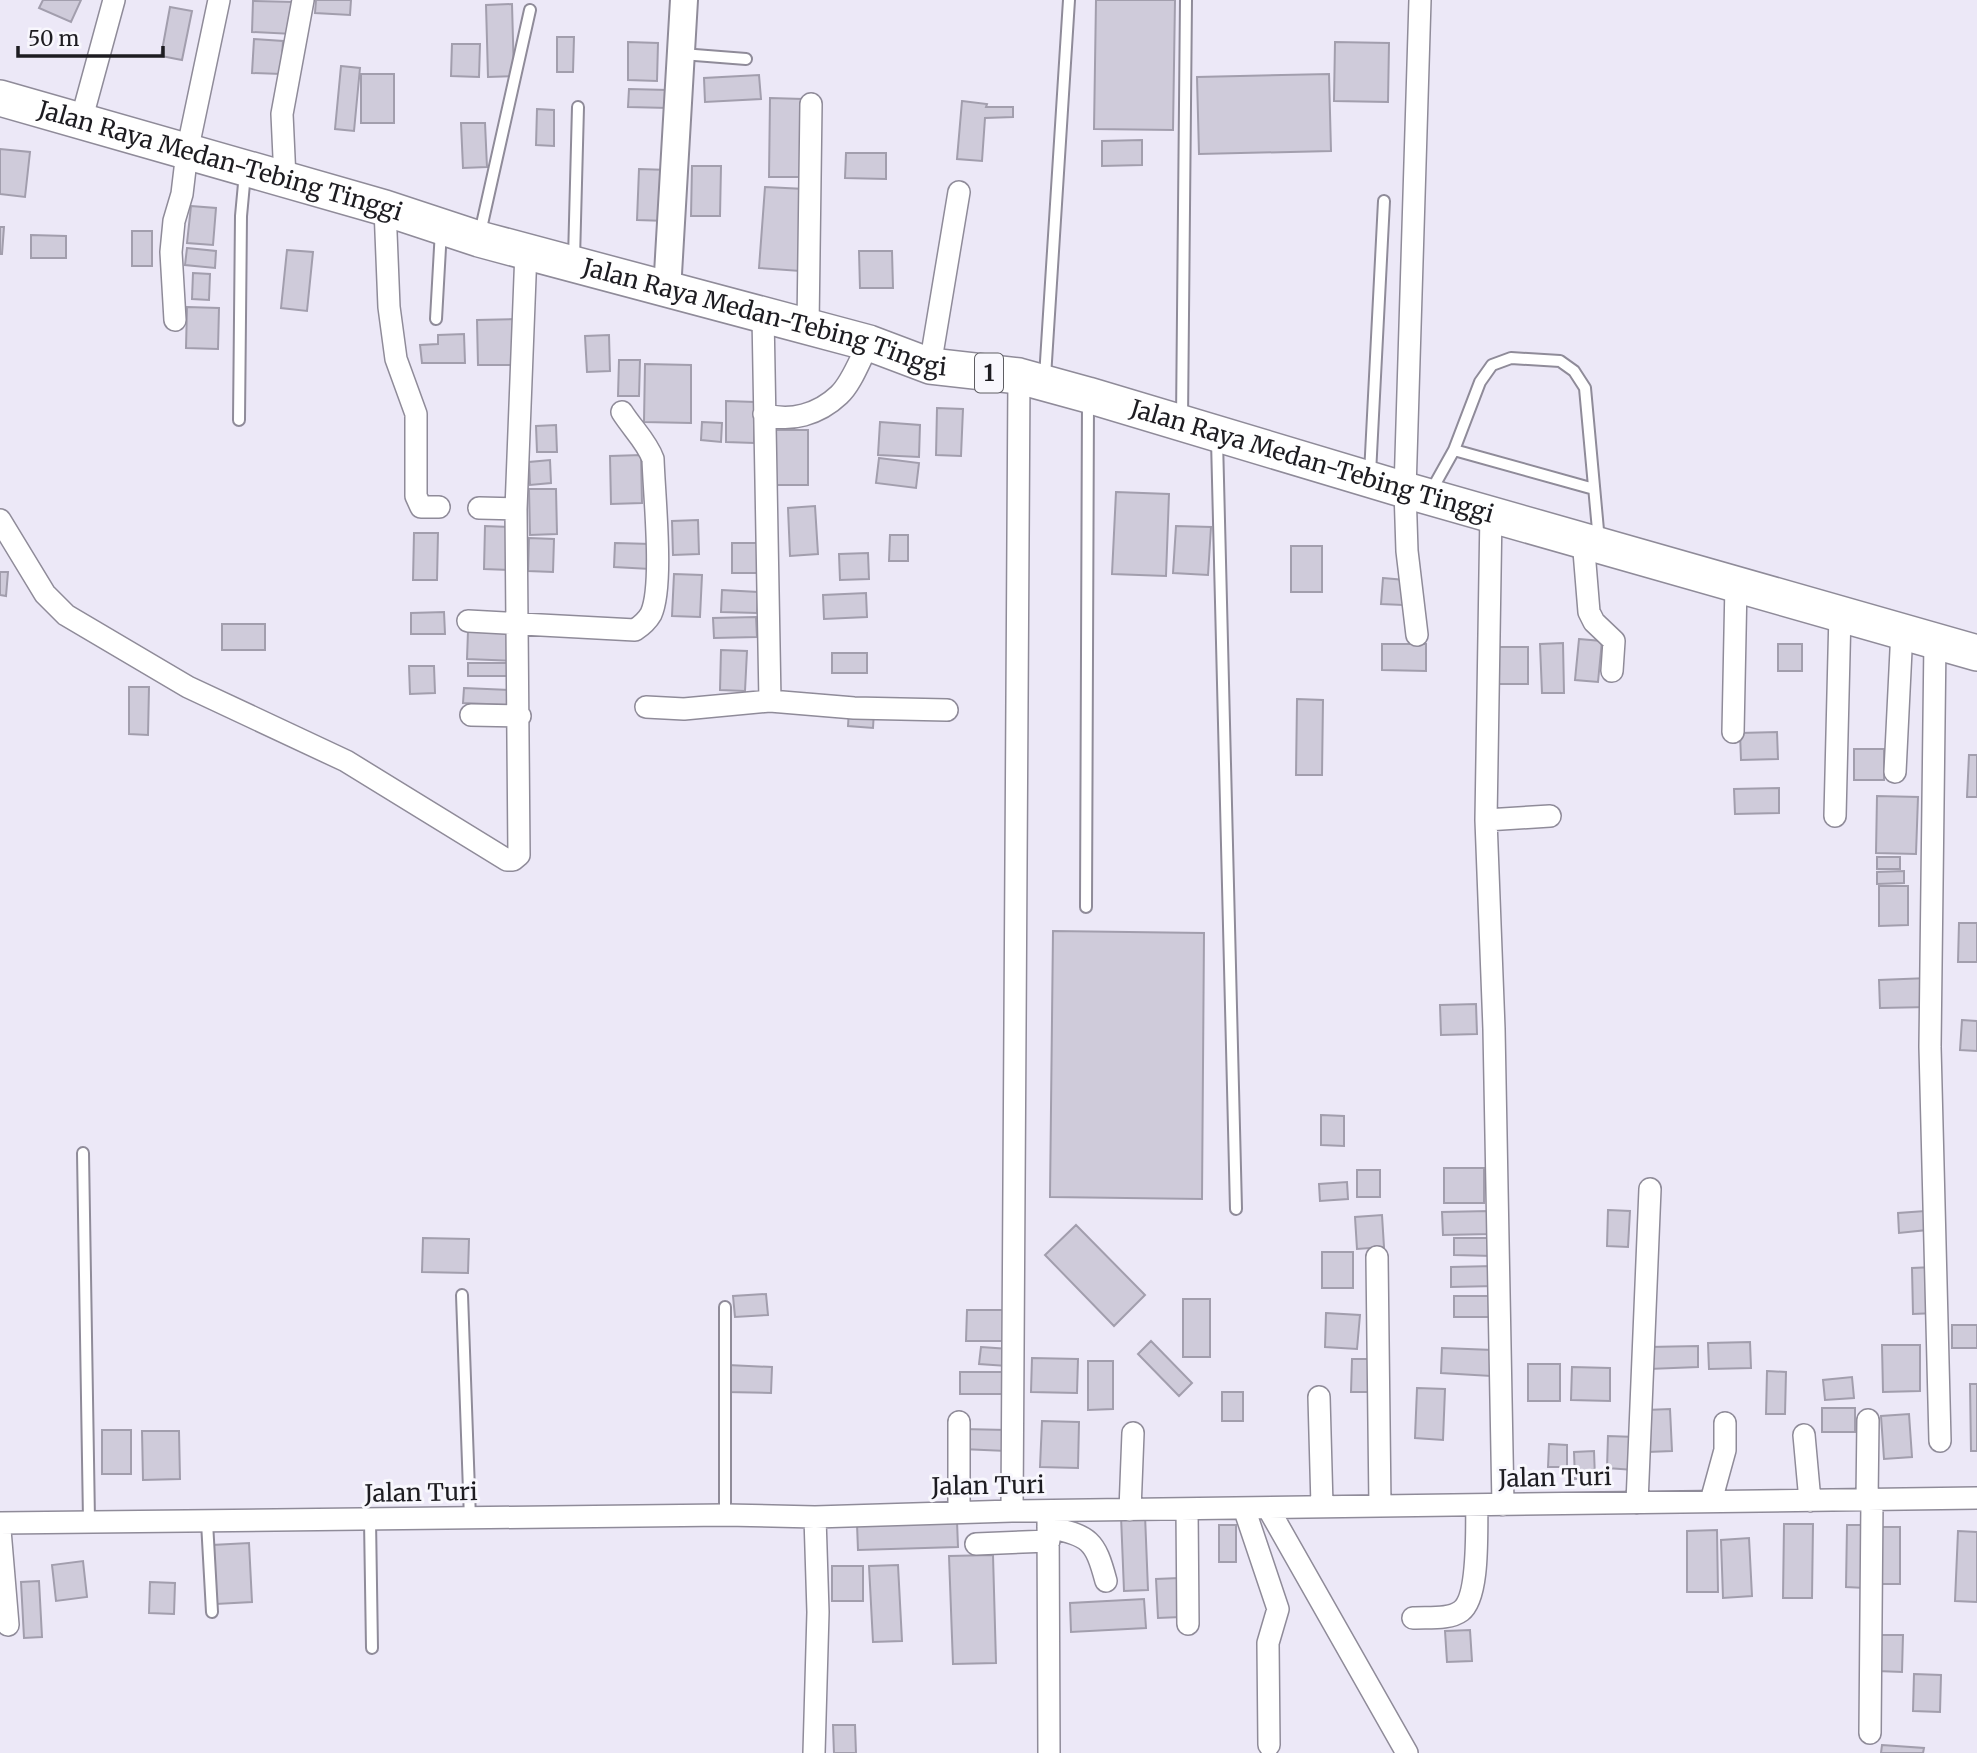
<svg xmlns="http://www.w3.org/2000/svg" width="1977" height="1753" viewBox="0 0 1977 1753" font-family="Merriweather,serif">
  <rect width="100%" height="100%" fill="#ece8f7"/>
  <path fill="#cfcbda" stroke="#a29ead" stroke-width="2" d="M43 0H81L71 22 39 8Z
    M316 0H351L350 15 315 13Z
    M1096 0H1175L1173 130 1094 129Z
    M253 1 294 2 293 34 252 32Z
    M512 4 514 76 488 77 486 5Z
    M170 7 192 11 182 60 161 56Z
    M557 37H574L573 72H557Z
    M254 39 283 41 281 74 252 73Z
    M628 42 658 43 657 81 628 80Z
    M1335 42 1389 43 1388 102 1334 101Z
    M452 44H480L479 77 451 76Z
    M341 66 360 68 354 131 335 129Z
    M361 74H394V123H361Z
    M1329 74 1331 151 1199 154 1197 77Z
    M759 75 761 99 705 102 704 78Z
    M629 89 668 90V108L628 107Z
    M770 98 803 99 802 177H769Z
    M962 101 987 104 986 107H1013V117L985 118 982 161 957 159Z
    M537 109 554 110V146L536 145Z
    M461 123H485L487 167 463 168Z
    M1142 140V165L1102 166V141Z
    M0 149 30 152 25 197 0 194Z
    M846 153H886V179L845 178Z
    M692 166H721L720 216H691Z
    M639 169 669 170 667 221 637 220Z
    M765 187 805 189 800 271 759 268Z
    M191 206 216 208 213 245 187 243Z
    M0 227H4L2 254H0Z
    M132 231H152V266H132Z
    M31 235 66 236V258H31Z
    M187 248 216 251 215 268 185 265Z
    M287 250 313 252 307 311 281 308Z
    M859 251H892L893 288H860Z
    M193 273 210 274 209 300 192 299Z
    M187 307 219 308 218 349 186 348Z
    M516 319 517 365H478L477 320Z
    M464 334 465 363H422L420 345 438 344V335Z
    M609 335 610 371 587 372 585 336Z
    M619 360H640L639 396H618Z
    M645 364 691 365V423L644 422Z
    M726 401 755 402 754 443 726 442Z
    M937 408 963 409 961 456 936 455Z
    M702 422 722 423 721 442 701 440Z
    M880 422 920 425 919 457 878 455Z
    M556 425 557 452H537L536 426Z
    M773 430H808V485H773Z
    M641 455 642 503 611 504 610 456Z
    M879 458 919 463 916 488 876 483Z
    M550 460 551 483 530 485 529 462Z
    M529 489H556L557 534 530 535Z
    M1116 492 1169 494 1166 576 1112 574Z
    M815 506 818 554 790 556 788 508Z
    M698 520 699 554 673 555 672 521Z
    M485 526 512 527 510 570 484 569Z
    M1176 526 1211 527 1208 575 1173 573Z
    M414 533H438L437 580H413Z
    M890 535H908V561H889Z
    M529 538 554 539 553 572 528 571Z
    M615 543 651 544 650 569 614 567Z
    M732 543H758V573H732Z
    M1291 546H1322V592H1291Z
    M868 553 869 579 840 580 839 554Z
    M0 572H8L6 596 0 595Z
    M674 574 702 575 700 617 672 616Z
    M1383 578 1405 580 1403 605 1381 604Z
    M722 590 758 592 757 613 721 612Z
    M866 593 867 617 824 619 823 595Z
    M444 612 445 634H411V613Z
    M756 617 757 637 714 638 713 618Z
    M222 624H265V650H222Z
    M468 631 515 634 513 661 467 659Z
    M1579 639 1602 641 1598 682 1575 680Z
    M1563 643 1564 693H1542L1540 644Z
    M1382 644H1426V671L1382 670Z
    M1778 644H1802V671H1778Z
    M1493 647H1528V684H1493Z
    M721 650 747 651 745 691 720 690Z
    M832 653H867V673H832Z
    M468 663H513V676H468Z
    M409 666H434L435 693 410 694Z
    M129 687H149L148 735 129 734Z
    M464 688 510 690V705L463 703Z
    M1297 699 1323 700 1322 775H1296Z
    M849 710 874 711 873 728 848 726Z
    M1777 732 1778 759 1741 760 1740 733Z
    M1854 749H1884V780H1854Z
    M1969 755H1977V797H1967Z
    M1779 788V813L1735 814 1734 789Z
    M1877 796 1918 797 1916 854 1876 853Z
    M1877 857H1900V869H1877Z
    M1904 871V883L1877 884V872Z
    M1879 886H1908V925L1879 926Z
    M1959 923H1977V962H1958Z
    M1053 931 1204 933 1202 1199 1050 1197Z
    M1928 978 1929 1007 1880 1008 1879 980Z
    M1476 1004 1477 1034 1441 1035 1440 1005Z
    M1962 1020 1977 1021V1051L1960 1050Z
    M1321 1115 1344 1116V1146L1321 1145Z
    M1444 1168H1484V1203H1444Z
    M1357 1170H1380V1197H1357Z
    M1347 1182 1348 1199 1320 1201 1319 1184Z
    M1608 1210 1630 1211 1628 1247 1607 1246Z
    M1489 1211 1490 1234 1443 1235 1442 1212Z
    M1925 1211 1927 1230 1899 1233 1898 1213Z
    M1382 1215 1384 1247 1357 1249 1355 1217Z
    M1076 1225 1145 1295 1114 1326 1045 1255Z
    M423 1238 469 1239 468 1273 422 1272Z
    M1454 1238H1493V1256L1454 1255Z
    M1322 1252H1353V1288H1322Z
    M1494 1266 1495 1286 1451 1287V1267Z
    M1934 1267 1936 1313 1913 1314 1912 1268Z
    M766 1294 768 1315 735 1317 733 1296Z
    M1454 1296H1489V1317H1454Z
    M1183 1299H1210V1357H1183Z
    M967 1310H1004L1003 1341H966Z
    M1326 1313 1360 1315 1357 1349 1325 1347Z
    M1952 1325H1977V1348H1952Z
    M1151 1341 1192 1383 1179 1396 1138 1354Z
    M1750 1342 1751 1368 1709 1369 1708 1343Z
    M1882 1345H1920V1391L1883 1392Z
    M1698 1346V1367L1649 1369 1648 1347Z
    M981 1347 1009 1349 1007 1366 979 1364Z
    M1442 1348 1493 1350 1491 1376 1441 1373Z
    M1032 1358 1078 1359 1077 1393 1031 1392Z
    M1352 1359H1377L1376 1392H1351Z
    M1088 1361H1113V1409L1088 1410Z
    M1528 1364H1560V1401H1528Z
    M728 1365 772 1367 771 1393 727 1392Z
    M1572 1367 1610 1368V1401L1571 1400Z
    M1767 1371 1786 1372 1785 1414H1766Z
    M960 1372H1010V1394H960Z
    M1852 1377 1854 1398 1825 1400 1823 1380Z
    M1970 1384H1977V1451H1971Z
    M1417 1388 1445 1389 1443 1440 1415 1438Z
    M1222 1392H1243V1421H1222Z
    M1822 1408H1855V1432H1822Z
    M1670 1409 1672 1451 1648 1452 1646 1410Z
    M1909 1414 1912 1457 1884 1459 1881 1416Z
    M1042 1421 1079 1422 1078 1468 1040 1467Z
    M962 1429 1007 1430 1006 1451 962 1449Z
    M102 1430H131V1474H102Z
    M142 1431H179L180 1479 143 1480Z
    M1608 1436 1636 1437 1634 1470 1607 1468Z
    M1549 1444 1567 1445V1467H1548Z
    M1594 1451 1595 1478 1575 1479 1574 1452Z
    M1145 1515 1148 1590 1124 1591 1121 1516Z
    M957 1521 958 1547 858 1550 857 1524Z
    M1784 1524H1813L1812 1598H1783Z
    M1219 1525H1236V1562H1219Z
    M1847 1525H1866L1865 1588 1846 1587Z
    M1875 1527H1900V1584H1874Z
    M1717 1530 1718 1592H1687V1531Z
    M1958 1531 1977 1532V1602L1955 1601Z
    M1749 1538 1752 1596 1723 1598 1721 1540Z
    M249 1543 252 1602 216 1604 212 1545Z
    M993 1555 996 1663 953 1664 949 1556Z
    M83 1561 87 1597 56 1601 52 1565Z
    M898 1565 902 1641 873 1642 869 1566Z
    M832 1566H863V1601H832Z
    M1179 1578 1181 1617 1158 1618 1156 1579Z
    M39 1581 42 1637 24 1638 21 1582Z
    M150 1582 175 1583 174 1614 149 1613Z
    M1144 1599 1146 1628 1071 1632 1070 1603Z
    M1470 1630 1472 1661 1447 1662 1445 1631Z
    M1878 1635H1903L1902 1672 1877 1671Z
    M1914 1674 1941 1675 1940 1712 1913 1711Z
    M833 1725H855L856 1753H834Z
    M1882 1745 1924 1748 1923 1753H1881Z"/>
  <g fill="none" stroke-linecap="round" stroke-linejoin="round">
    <defs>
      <path id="service" d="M682 54 746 59
        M480 233 530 10
        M574 259 578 107
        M436 319 441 230
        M1045 377 1069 0
        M1182 419 1186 0
        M239 420 241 216 245 173
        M1217 440 1236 1209
        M1454 450 1594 489
        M1370 474 1384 201
        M1430 493 1454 450 1480 382 1492 365 1511 358 1560 361 1574 371 1585 388 1599 541
        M1086 907 1088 401
        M83 1153 89 1520
        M462 1295 470 1519
        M725 1307V1515
        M370 1520 372 1648
        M207 1522 212 1612"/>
      <path id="minor" d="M81 121 114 0
        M285 179 282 114 303 0
        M385 208 389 307 396 359 416 414V496L421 507H439
        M175 320 171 252 174 221 182 194 187 152 219 0
        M808 326 811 104
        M930 366 959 192
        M764 414C790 423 819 414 839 395 852 383 860 359 869 343
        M479 508 516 509
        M1491 512 1486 820 1494 1029 1503 1505
        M0 520 45 594 66 615 188 687 346 761 507 860H513L519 855 516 509 526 251
        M1583 539 1589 612 1594 622 1614 641 1612 671
        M468 621 635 630C641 626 647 621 651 614 664 586 654 494 653 459 647 442 632 428 622 412
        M1417 635 1407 551 1405 490 1420 0
        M1935 640 1930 1047 1940 1441
        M770 701 854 708 947 710
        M646 707 684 709 770 701 763 315
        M471 715 520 716
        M1733 732 1736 584
        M1895 772 1902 630
        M1835 816 1840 613
        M1486 820 1550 816
        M1377 1257 1380 1506
        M1319 1397 1322 1506
        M959 1422V1512
        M1804 1435 1810 1501
        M1867 1500 1868 1420
        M1711 1501 1725 1450V1423
        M1637 1503 1650 1189
        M1244 1508 1278 1609 1268 1643 1269 1745
        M1268 1508 1407 1753
        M1187 1509 1188 1624
        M1130 1510 1133 1433
        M1012 1511 1019 376
        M1048 1511 1049 1753
        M0 1523 725 1515 815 1517 1012 1511 1977 1498
        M1048 1527C1090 1536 1095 1540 1106 1581
        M0 1530 8 1625
        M976 1544 1049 1541
        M1413 1618C1428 1617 1449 1620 1461 1611 1480 1597 1476 1529 1477 1505
        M1870 1733 1872 1500
        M814 1753 818 1612 815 1517"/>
      <path id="tertiary" d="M667 291 684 0"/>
      <g id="trunk">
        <path id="s1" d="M0 98 385 208 479 239 869 343 930 366 1019 376 1088 395 1405 490 1977 653"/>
      </g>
    </defs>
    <use href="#service" stroke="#8f8b99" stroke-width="14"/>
    <use href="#minor" stroke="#8f8b99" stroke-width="24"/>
    <use href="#tertiary" stroke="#8f8b99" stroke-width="30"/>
    <use href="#trunk" stroke="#8f8b99" stroke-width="38"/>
    <use href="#service" stroke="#fff" stroke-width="10"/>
    <use href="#minor" stroke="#fff" stroke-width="21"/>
    <use href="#tertiary" stroke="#fff" stroke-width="26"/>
    <use href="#trunk" stroke="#fff" stroke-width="35"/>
  </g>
  <g text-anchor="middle" stroke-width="6" stroke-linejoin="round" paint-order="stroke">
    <rect fill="#f8f7fd" stroke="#5f5e63" stroke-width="2" x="975" y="353.5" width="28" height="39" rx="5"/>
    <g font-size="23" font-weight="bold" fill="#1d1c21">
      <text x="989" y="381">1</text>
    </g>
    <g font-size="24" fill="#1d1c21" stroke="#f8f7fd">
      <text dy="8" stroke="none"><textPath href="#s1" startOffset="229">Jalan Raya Medan-Tebing Tinggi</textPath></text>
      <text dy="8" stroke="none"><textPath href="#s1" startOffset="796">Jalan Raya Medan-Tebing Tinggi</textPath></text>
      <text dy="8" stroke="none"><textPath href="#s1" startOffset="1363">Jalan Raya Medan-Tebing Tinggi</textPath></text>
      <text transform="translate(1555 1478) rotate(-1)" y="8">Jalan Turi</text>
      <text transform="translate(988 1486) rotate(-1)" y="8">Jalan Turi</text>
      <text transform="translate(421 1493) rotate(-1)" y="8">Jalan Turi</text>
    </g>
  </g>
  <path d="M18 46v10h145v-10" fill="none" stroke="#1d1c21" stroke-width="3.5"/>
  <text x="28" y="46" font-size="21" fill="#1d1c21" stroke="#f8f7fd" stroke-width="5" paint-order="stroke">50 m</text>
</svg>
